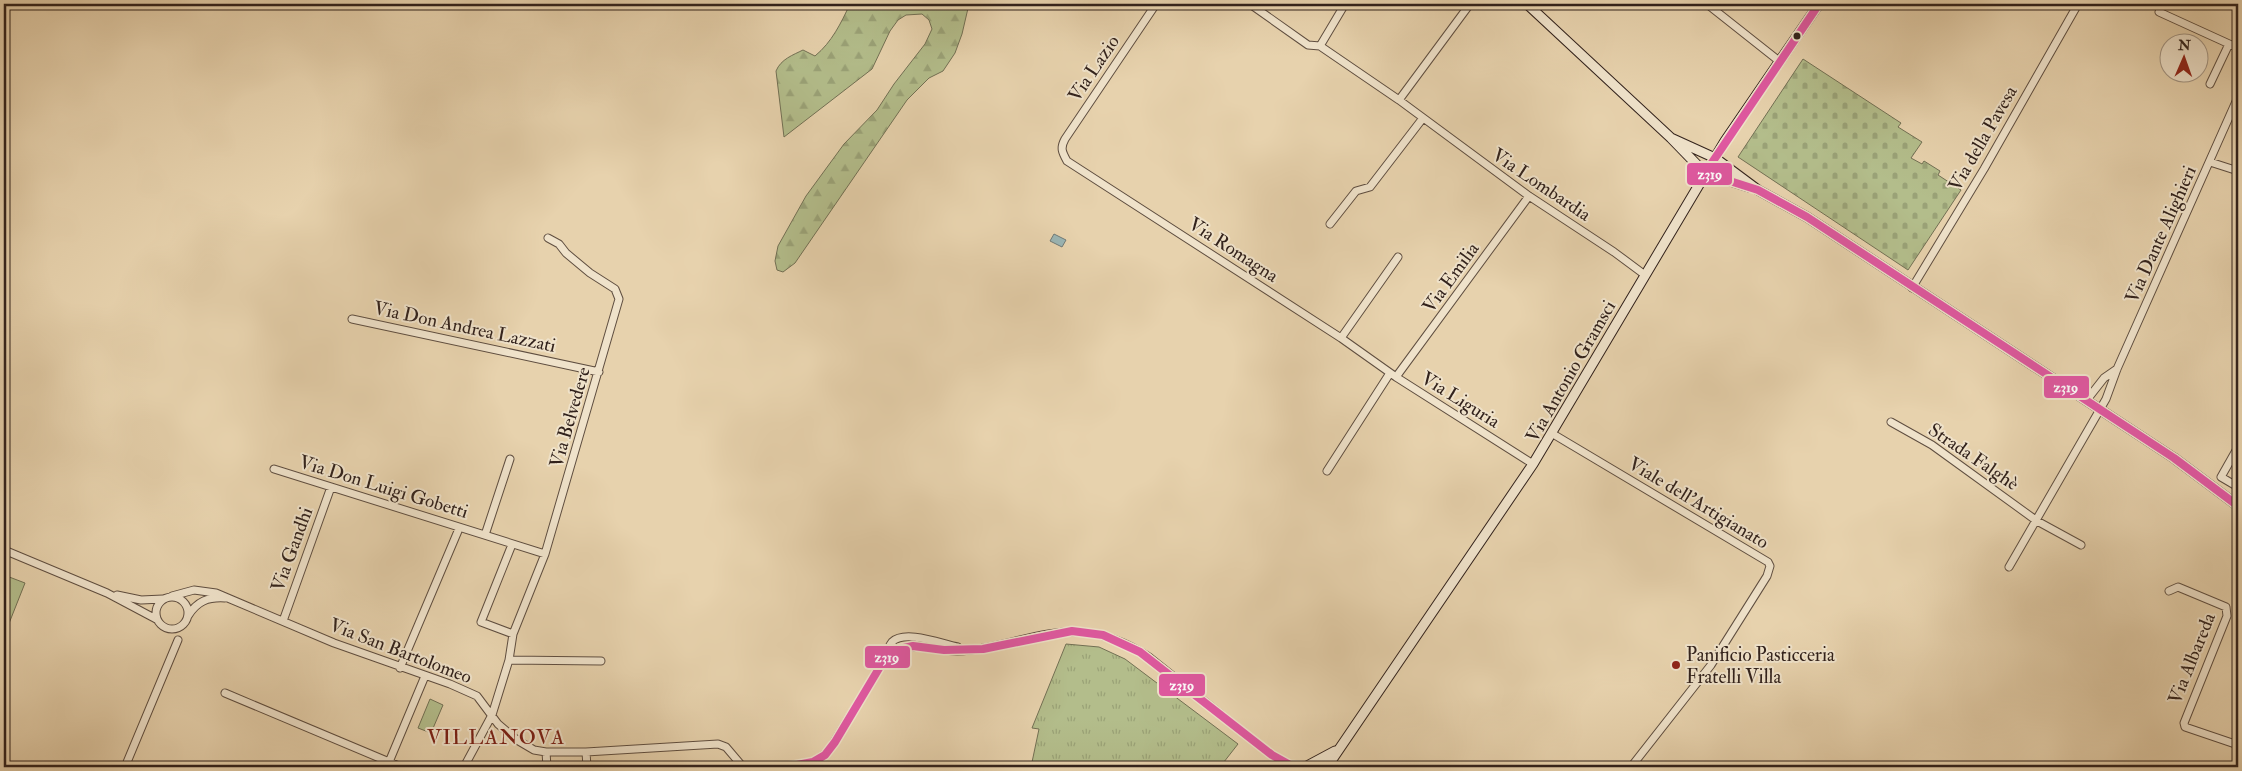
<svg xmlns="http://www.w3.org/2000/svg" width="2242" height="771" viewBox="0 0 2242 771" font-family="'IM FELL Double Pica',serif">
  <defs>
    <pattern id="grass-tufts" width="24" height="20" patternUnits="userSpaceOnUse" patternTransform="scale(1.25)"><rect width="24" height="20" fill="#b3bd8b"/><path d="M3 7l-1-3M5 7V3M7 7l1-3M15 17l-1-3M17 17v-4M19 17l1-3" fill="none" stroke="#9aa277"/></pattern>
    <pattern id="forest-firs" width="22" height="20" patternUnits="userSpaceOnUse" patternTransform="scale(1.25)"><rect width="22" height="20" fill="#b3bd8b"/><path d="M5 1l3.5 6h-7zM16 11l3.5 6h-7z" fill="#9aa277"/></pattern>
    <pattern id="cemetery-stones" width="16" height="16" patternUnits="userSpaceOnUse" patternTransform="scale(1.25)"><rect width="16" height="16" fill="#b3bd8b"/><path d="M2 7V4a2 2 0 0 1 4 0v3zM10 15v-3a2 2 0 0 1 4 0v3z" fill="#9aa277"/></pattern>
  </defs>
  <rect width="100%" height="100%" fill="#e7d2ad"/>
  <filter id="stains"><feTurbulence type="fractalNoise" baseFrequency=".004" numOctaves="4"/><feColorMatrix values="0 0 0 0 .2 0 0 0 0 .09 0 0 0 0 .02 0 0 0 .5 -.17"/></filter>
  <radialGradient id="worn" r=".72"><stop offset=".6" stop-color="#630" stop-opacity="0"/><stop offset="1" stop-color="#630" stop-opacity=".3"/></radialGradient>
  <path fill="url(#grass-tufts)" stroke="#727054" d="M1066 644 1099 647 1125 659 1238 744 1220 767H1031L1039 729 1032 728Z"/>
  <path fill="url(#forest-firs)" stroke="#727054" d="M850 4H969L962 34 955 53 943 71 929 78 907 100 795 263 783 272 777 270 775 261 778 246 806 196 844 144 877 110 894 84 925 44 932 29 929 20 922 14 906 15 898 20 890 31 872 69 784 137 776 71C781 59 793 55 803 50L815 56C832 42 841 23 850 4Z"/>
  <path fill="url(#cemetery-stones)" stroke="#727054" d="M1803 59 1901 123 1898 127 1922 142 1911 158 1922 164 1924 161 1940 171 1938 175 1961 190 1908 270 1738 157Z"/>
  <path fill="#b3bd8b" stroke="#727054" d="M4 575 25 583 4 636Z
    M430 699 443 705 431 733 418 728Z"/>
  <path fill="#9ab5b4" stroke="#707a77" d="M1054 234 1066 240 1062 247 1050 241Z"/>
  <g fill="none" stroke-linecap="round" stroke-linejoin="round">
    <defs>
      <path id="street" d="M1156 4 1065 139C1060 148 1062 152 1067 161L1341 338 1396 377 1533 464
        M1250 4 1308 45 1320 46 1399 100 1529 196 1614 252 1645 275
        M1707 4 1779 61
        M2159 12 2238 48
        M1320 46 1345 4
        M2210 84 2229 44
        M1399 100 1470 4
        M2210 162 2238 171
        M1330 224 1356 191 1370 187 1423 118
        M1912 288 1984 169 2078 4
        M352 319 599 372
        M1341 338 1398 257
        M1396 377 1529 196
        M2086 401 2104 378 2117 369
        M1891 422 1932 445 2037 521 2081 545
        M1553 434 1768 562 1770 566 1767 576 1711 665 1631 767
        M2238 447 2221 477 2238 487
        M274 469 545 554
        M1327 471 1390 373
        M485 535 510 459
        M511 547 481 622 513 634
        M4 550 107 593 156 619
        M2009 567 2106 399 2117 369 2238 97
        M2169 591 2178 587 2226 607 2227 616 2184 723 2185 727 2238 745
        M117 595 141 600 163 599
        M172 596 194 590 216 593 334 643 450 684 477 696 498 724 517 740 534 750 546 752H586L718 744 726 747 743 767
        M156 613a16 16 0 1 1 32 0a16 16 0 1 1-32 0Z
        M188 616C197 601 208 597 225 598
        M283 621 331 487
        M509 660 601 661
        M884 660C912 637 925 651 957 651 999 650 1041 629 1082 632 1106 634 1129 644 1149 657L1272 755 1287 764 1301 766
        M400 668 458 531
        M225 693 401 767
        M546 752 547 767
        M586 752 587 767
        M389 762 425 676
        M125 767 178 640
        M464 767 492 715 509 660 513 634 545 554 619 299 615 289 590 273 566 253 559 244 548 238
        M786 767 813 762 828 752 884 660C886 654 888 647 892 642 905 629 942 644 958 647"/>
      <path id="secondary" d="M1527 4 1671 138 1705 173 1749 187
        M1671 138 1715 158 1758 190 1807 217 2174 458 2238 506
        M1307 766 1335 751
        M1327 767 1533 464 1725 141 1819 4"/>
    </defs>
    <use href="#street" stroke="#5f4e40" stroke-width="9"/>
    <use href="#secondary" stroke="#32221c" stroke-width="11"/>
    <use href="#street" stroke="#efe2ca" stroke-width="7"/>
    <use href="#secondary" stroke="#efe2ca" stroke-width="9"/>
    <defs>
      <path id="bus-1" d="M1819 4 1705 173 1758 190 1807 217 2174 458 2238 506
        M786 767 813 762 825 755 835 742 884 660 899 649 913 646 944 650 983 649 1072 631 1103 635 1140 652 1272 755 1290 765 1313 767"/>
    </defs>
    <use href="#bus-1" stroke="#efe2ca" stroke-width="11"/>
    <use href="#bus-1" stroke="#df58a0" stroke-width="8"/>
  </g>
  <circle fill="#32221c" stroke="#efe2ca" stroke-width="2" cx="1797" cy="36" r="4.5"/>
  <circle fill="#8f2418" stroke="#efe2ca" stroke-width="2" cx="1676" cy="665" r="5"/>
  <g text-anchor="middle" stroke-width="4" stroke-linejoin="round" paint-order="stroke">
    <g font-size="19" fill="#32221c" stroke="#efe2ca">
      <text transform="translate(1093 68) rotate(-56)" y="7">Via Lazio</text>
      <text transform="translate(1982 138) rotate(-60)" y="7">Via della Pavesa</text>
      <text transform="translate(1542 184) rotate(34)" y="7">Via Lombardia</text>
      <text transform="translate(2160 234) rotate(-66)" y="7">Via Dante Alighieri</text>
      <text transform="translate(1234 249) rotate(33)" y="7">Via Romagna</text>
      <text transform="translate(1450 277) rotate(-54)" y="7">Via Emilia</text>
      <text transform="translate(465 326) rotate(12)" y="7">Via Don Andrea Lazzati</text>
      <text transform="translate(1570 371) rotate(-60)" y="7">Via Antonio Gramsci</text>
      <text transform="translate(1461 399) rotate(32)" y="7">Via Liguria</text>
      <text transform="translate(569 417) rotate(-74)" y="7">Via Belvedere</text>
      <text transform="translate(1974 456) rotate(34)" y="7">Strada Falghè</text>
      <text transform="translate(384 486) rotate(17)" y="7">Via Don Luigi Gobetti</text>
      <text transform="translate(1699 502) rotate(31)" y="7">Viale dell'Artigianato</text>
      <text transform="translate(291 549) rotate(-70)" y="7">Via Gandhi</text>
      <text transform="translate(401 650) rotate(21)" y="7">Via San Bartolomeo</text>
      <text transform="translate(2191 658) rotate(-68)" y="7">Via Albareda</text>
    </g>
    <g font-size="19" fill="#32221c" stroke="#efe2ca" text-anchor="start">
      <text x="1686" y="661">Panificio Pasticceria<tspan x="1686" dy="22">Fratelli Villa</tspan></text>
    </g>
    <g font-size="21" letter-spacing="1" fill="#7a1f14" stroke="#efe2ca">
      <text x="496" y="744">VILLANOVA</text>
    </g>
  </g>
  <g stroke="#efe2ca" stroke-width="2">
    <rect x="1686" y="162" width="47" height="24" rx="5" fill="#df58a0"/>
    <rect x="2043" y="375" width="47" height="24" rx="5" fill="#df58a0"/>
    <rect x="864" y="645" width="47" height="24" rx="5" fill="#df58a0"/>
    <rect x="1158" y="673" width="48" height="24" rx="5" fill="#df58a0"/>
  </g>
  <g font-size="14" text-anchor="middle" font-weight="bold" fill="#fff">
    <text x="1710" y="179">z319</text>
    <text x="2066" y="392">z319</text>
    <text x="887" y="662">z319</text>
    <text x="1182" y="690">z319</text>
  </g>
  <rect width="2242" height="771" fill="none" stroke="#e7d2ad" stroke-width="20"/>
  <rect x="5" y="5" width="2232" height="761" fill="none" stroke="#32221c" stroke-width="2.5"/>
  <rect x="10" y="10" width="2222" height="751" fill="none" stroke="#32221c"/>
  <g transform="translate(2184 58) rotate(2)"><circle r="24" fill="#efe2ca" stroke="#a39584"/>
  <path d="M0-4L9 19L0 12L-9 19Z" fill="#8f2418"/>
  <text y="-8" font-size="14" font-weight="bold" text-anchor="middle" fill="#32221c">N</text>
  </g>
  <rect width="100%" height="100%" filter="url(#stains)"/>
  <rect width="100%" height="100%" fill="url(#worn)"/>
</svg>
